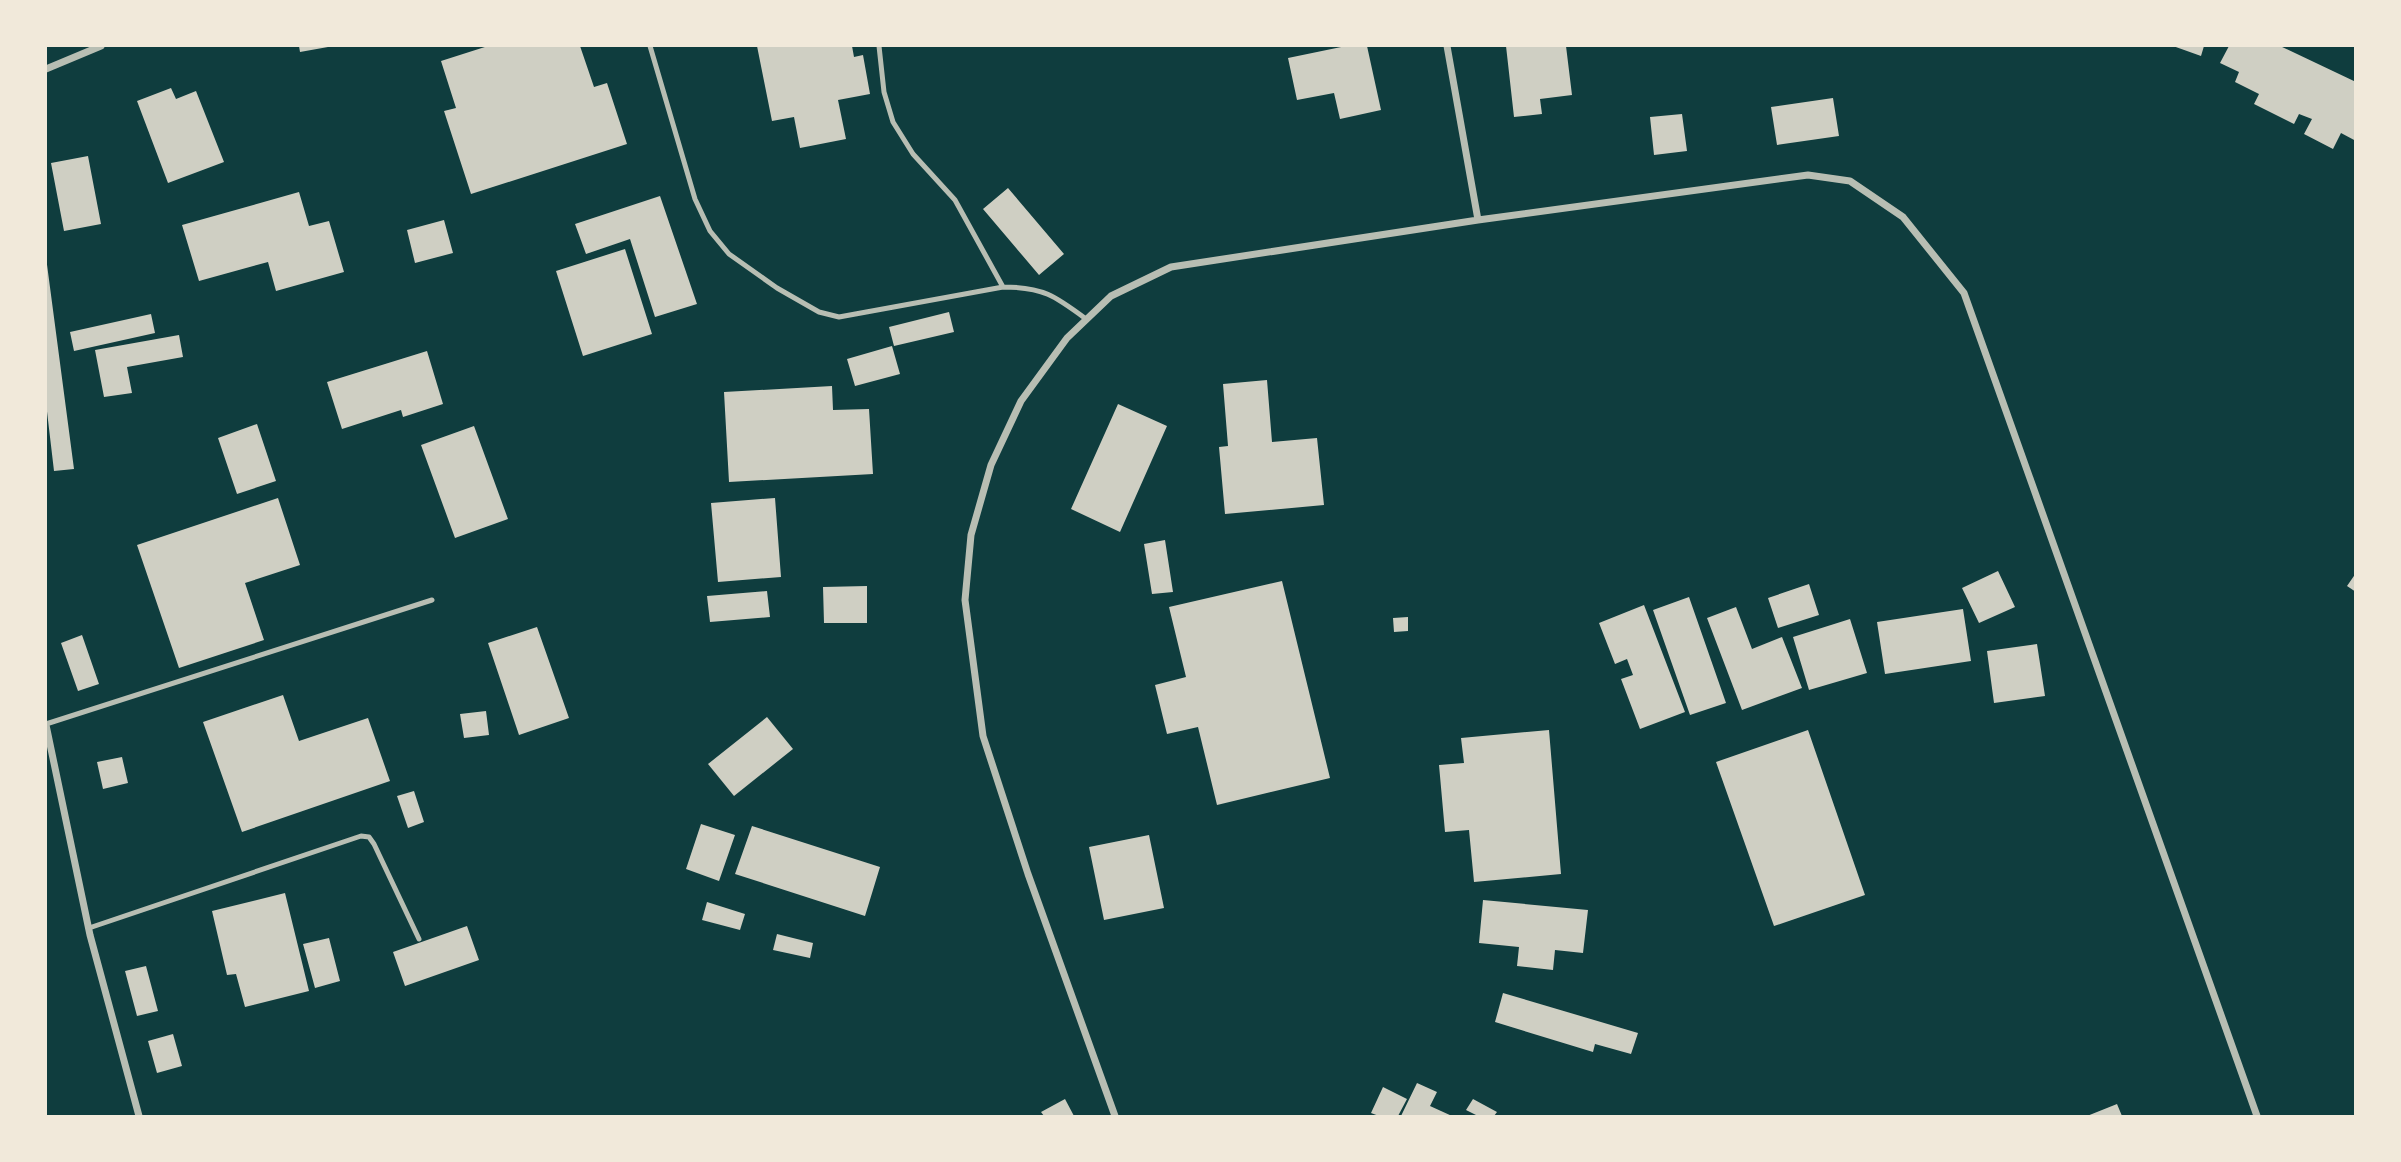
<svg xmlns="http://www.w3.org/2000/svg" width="2401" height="1162" viewBox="0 0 2401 1162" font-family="'Work Sans',sans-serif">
  <rect width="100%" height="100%" fill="#0f3d3e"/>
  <path fill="#cfcfc3" d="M299 46H328V47L300 52Z
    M488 46H580L594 87 607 83 627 144 471 194 444 111 456 108 441 61Z
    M757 46H852L854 57 863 55 870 94 838 100 846 139 800 148 794 117 772 121Z
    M1346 46H1367L1381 110 1340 119 1334 93 1297 100 1288 58Z
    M1506 46H1566L1572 95 1540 99 1542 114 1514 117Z
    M2173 46H2204L2201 56Z
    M2229 46H2280L2356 82V141L2341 133 2333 149 2304 134 2312 119 2299 114 2294 124 2254 104 2259 94 2235 82 2239 72 2220 63Z
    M171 88 176 99 196 91 224 162 168 183 137 101Z
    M1833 98 1839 136 1777 145 1771 107Z
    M1682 114 1687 151 1654 155 1650 117Z
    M88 156 101 224 64 231 51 163Z
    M1008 188 1064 254 1039 275 983 209Z
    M299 192 309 226 329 221 344 272 276 291 268 262 199 281 182 225Z
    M660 196 697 304 655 317 630 239 586 254 575 224Z
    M444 220 453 253 415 263 407 230Z
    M625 249 652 334 583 356 556 271Z
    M46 257 74 469 54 471 46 403Z
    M949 312 954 332 894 346 889 327Z
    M151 314 155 333 74 351 70 332Z
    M179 335 183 357 127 367 132 393 104 397 95 350Z
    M892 346 900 374 855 386 847 359Z
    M427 351 443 404 403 417 401 410 342 429 327 382Z
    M1267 380 1272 442 1317 438 1324 505 1225 514 1219 447 1228 446 1223 384Z
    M832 386 833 410 869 409 873 474 729 482 724 392Z
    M1118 404 1167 426 1120 532 1071 509Z
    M257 424 276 481 237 494 218 438Z
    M474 426 508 519 455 538 421 445Z
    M278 498 300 565 245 583 264 640 179 668 137 545Z
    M775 498 781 577 718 582 711 503Z
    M1165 540 1173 592 1152 594 1144 544Z
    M1998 571 2015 607 1979 623 1962 588Z
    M2356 573V592L2347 586Z
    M1282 581 1330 778 1217 805 1198 727 1167 734 1155 685 1186 677 1169 607Z
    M1809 584 1819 615 1778 628 1768 598Z
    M867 586V623H824L823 587Z
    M767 591 770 617 710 622 707 596Z
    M1689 597 1726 703 1690 715 1653 610Z
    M1644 605 1685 712 1640 729 1621 679 1633 675 1627 659 1615 664 1599 623Z
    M1736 607 1752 649 1782 637 1802 688 1742 710 1707 618Z
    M1963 609 1971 661 1885 674 1877 622Z
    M1408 617V631L1394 632 1393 618Z
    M1850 619 1867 673 1809 690 1793 637Z
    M537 627 569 718 519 735 488 643Z
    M82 635 99 684 78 691 61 643Z
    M2037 644 2045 696 1994 703 1987 651Z
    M283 695 299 741 368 718 390 781 242 832 203 722Z
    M486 711 489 735 464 738 460 714Z
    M767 717 793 749 734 796 708 764Z
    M1549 730 1561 874 1474 882 1469 830 1445 832 1439 765 1464 763 1461 738Z
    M1808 730 1865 895 1774 926 1716 762Z
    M122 757 128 783 103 789 97 762Z
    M414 791 424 822 408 828 397 796Z
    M701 824 735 835 719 881 686 869Z
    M752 826 880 867 865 916 735 874Z
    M1149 835 1164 908 1104 920 1089 847Z
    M285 893 309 991 245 1007 236 974 227 975 212 911Z
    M1483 900 1588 910 1583 953 1555 950 1553 970 1517 966 1519 947 1479 943Z
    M707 902 745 914 740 930 702 920Z
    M467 926 479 960 405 986 393 952Z
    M777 934 813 943 810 958 773 950Z
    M329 938 340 981 315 988 303 944Z
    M146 966 158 1011 137 1016 125 971Z
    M1503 993 1638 1033 1631 1054 1595 1044 1593 1052 1495 1022Z
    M173 1034 182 1066 157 1073 148 1041Z
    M1417 1083 1437 1092 1430 1106 1452 1116H1401Z
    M1383 1087 1407 1099 1398 1116H1379L1371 1113Z
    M1065 1099 1074 1116H1044L1041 1112Z
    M1473 1099 1497 1112 1494 1116H1478L1466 1110Z
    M2117 1104 2122 1116H2087Z"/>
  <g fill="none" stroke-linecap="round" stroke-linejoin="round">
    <path stroke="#b8beb3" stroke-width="5" d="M650 46 695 199 710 231 729 254 777 288 819 312 839 317 1003 287C1043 287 1055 296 1086 319
      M879 46 884 92 893 122 913 154 955 200 1003 287
      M46 724 432 600
      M89 928 361 836 369 837 374 844 419 939"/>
    <path stroke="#b8beb3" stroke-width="7" d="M1447 46 1478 220
      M46 69 101 46
      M46 725 90 935 139 1116
      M1115 1116 1028 874 983 736 965 600 971 535 991 465 1021 401 1067 338 1111 296 1171 267 1478 220 1808 175 1850 181 1903 217 1964 293 2257 1116"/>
  </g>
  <rect width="2401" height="1162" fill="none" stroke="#f1e9da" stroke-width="94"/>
</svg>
